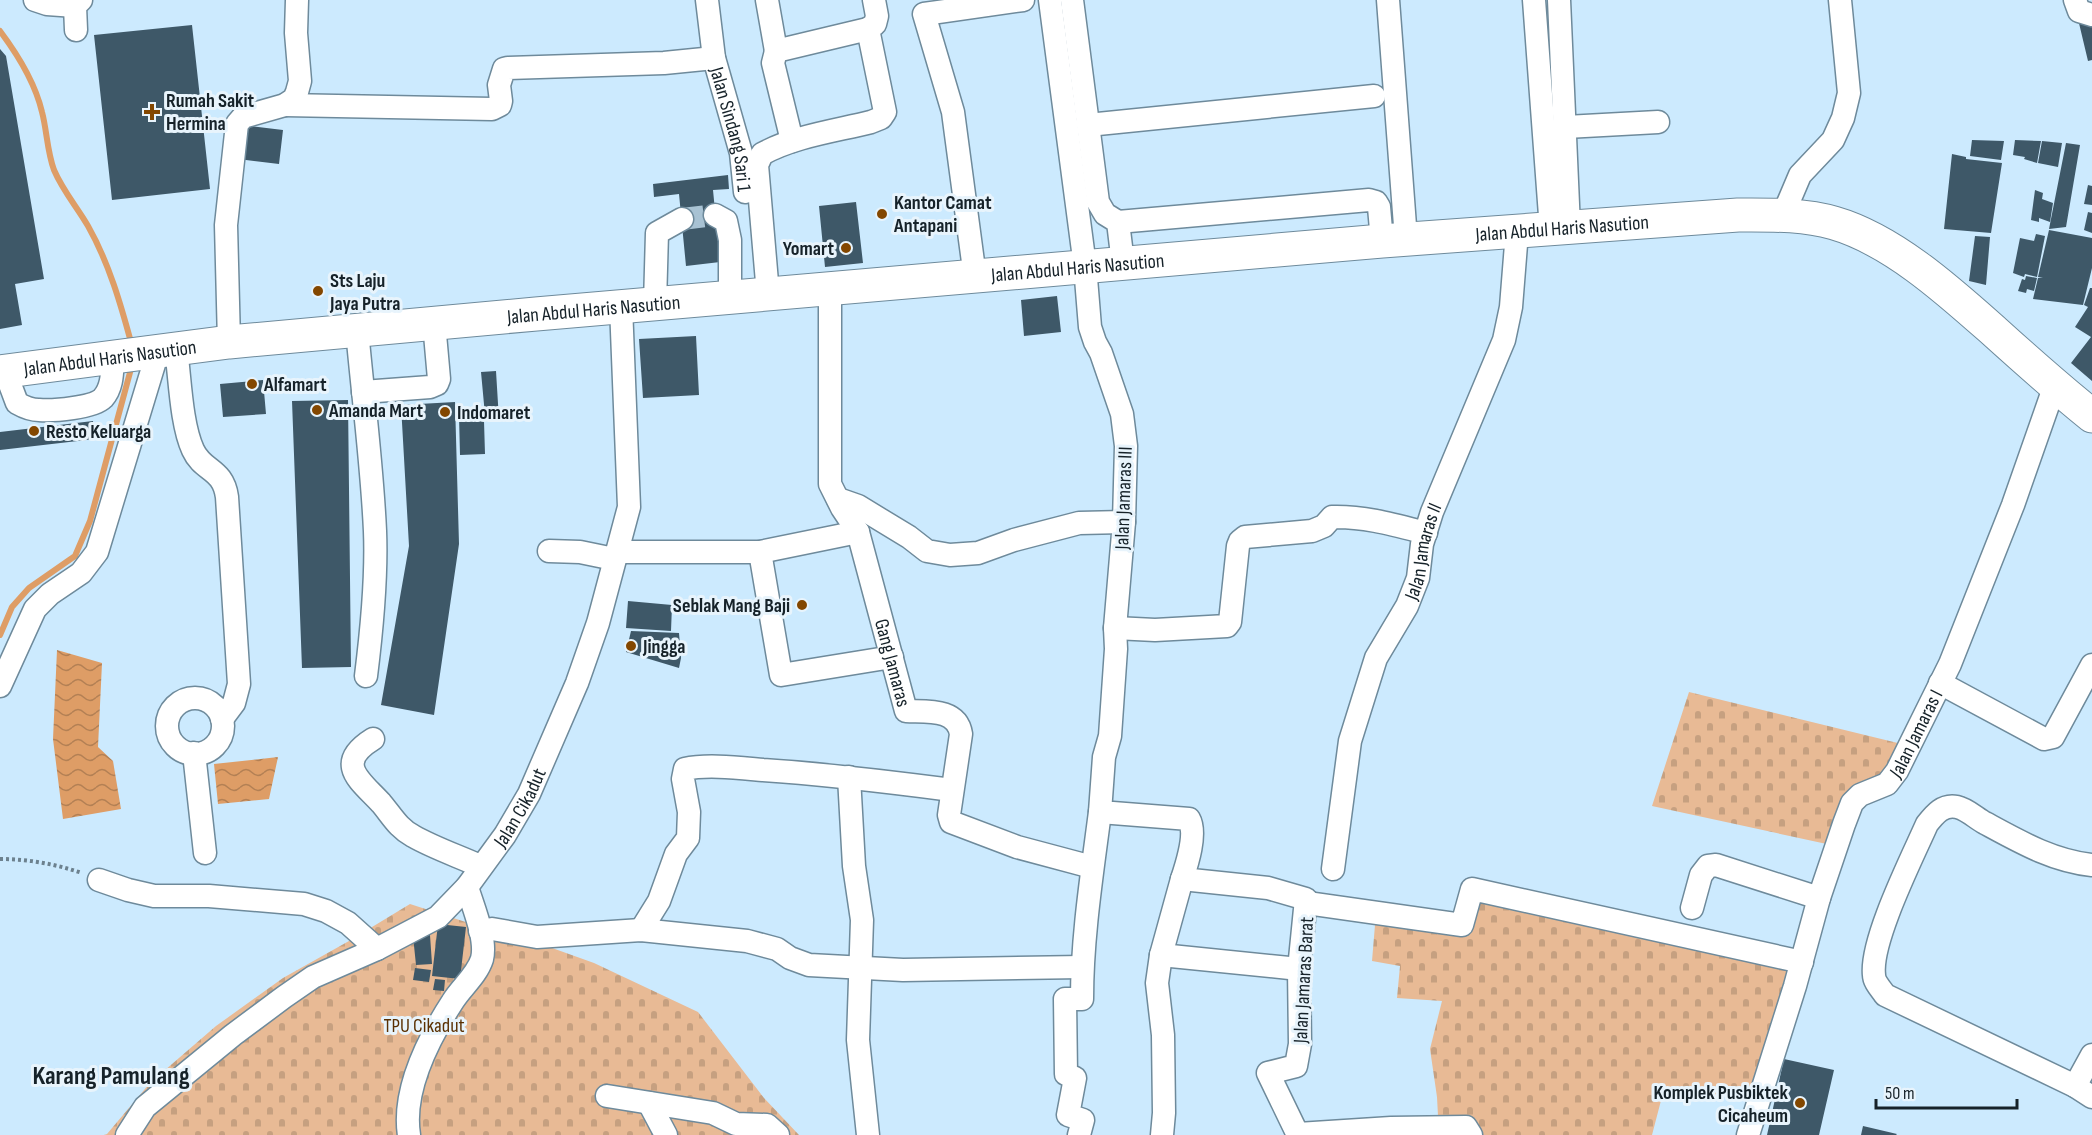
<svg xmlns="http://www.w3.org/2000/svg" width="2092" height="1135" viewBox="0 0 2092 1135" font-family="'Sofia Sans Condensed',sans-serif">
  <defs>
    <pattern id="cemetery-stones" width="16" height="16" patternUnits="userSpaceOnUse" patternTransform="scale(1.5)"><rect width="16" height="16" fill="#e8ba95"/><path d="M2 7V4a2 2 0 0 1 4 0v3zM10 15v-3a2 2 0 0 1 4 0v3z" fill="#c6a080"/></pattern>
    <pattern id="water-waves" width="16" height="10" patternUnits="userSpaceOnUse" patternTransform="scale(1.5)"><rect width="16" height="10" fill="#de9d66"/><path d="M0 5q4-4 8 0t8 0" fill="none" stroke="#b38054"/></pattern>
  </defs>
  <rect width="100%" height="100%" fill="#cceafe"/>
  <path fill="url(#cemetery-stones)" d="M1689 692 1910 746 1872 790 1836 846 1652 806Z
    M1472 889 1802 962 1759 1100 1664 1089 1652 1135H1439L1437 1097 1430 1049 1442 1001 1397 998 1400 966 1372 961 1376 913 1462 925Z
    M410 904 478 926 527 939 594 963 698 1012 764 1098 799 1135H104L107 1134 150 1083 216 1026 283 978 349 941Z"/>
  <path fill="url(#water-waves)" d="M57 650 102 663 98 747 113 761 121 809 63 819 53 739Z
    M278 757 269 799 218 804 214 764Z"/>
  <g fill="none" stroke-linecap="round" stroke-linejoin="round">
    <path stroke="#de9d66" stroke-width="6" d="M0 31C18 55 35 82 42 112 47 131 47 151 54 170 63 191 77 207 88 226 109 263 121 305 132 346
      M0 635 12 607 29 588 75 556 90 521 132 365"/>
  </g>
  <path fill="#3e5868" d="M2092 16V60L2088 61 2078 19Z
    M192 25 210 189 112 200 94 35Z
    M0 49 6 56 44 279 15 284 22 325 0 329Z
    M242 125 283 130 279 164 238 159Z
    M1972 140 2004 141 2001 160 1970 156Z
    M2015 140 2041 141 2037 163 2024 159 2025 157 2013 155Z
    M2042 141 2062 143 2058 167 2038 163Z
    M2066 143 2080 145 2066 227 2049 229Z
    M1952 154 1966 157V159L2002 163 1991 233 1944 229Z
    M728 175 729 189 713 190 720 262 686 266 679 194 654 197 653 184Z
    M2088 185 2092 186V205L2084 204Z
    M2035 190 2043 193 2042 199 2053 203 2050 222 2039 218V222L2031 220Z
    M856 202 863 263 825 267 819 206Z
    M2088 212 2092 213V233L2084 230Z
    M2049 230 2092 238V268L2083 305 2033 299 2038 278H2043L2038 277Z
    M2036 234 2045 236 2037 277 2025 274 2024 277 2013 273 2020 238 2034 241Z
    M1975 236 1990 237 1986 285 1969 281Z
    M2026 276 2037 278 2034 291 2027 289 2026 293 2018 291 2022 279 2025 280Z
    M2090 288H2092V381L2071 363 2091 337 2075 327 2088 307 2084 305Z
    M1057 296 1061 332 1024 336 1021 300Z
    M696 336 699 395 643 398 639 339Z
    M496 371 499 420 484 421 485 454 460 455 459 416 485 415 481 372Z
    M263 380 266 414 223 417 220 384Z
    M348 400 351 667 302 668 292 401Z
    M455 402 459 544 434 715 381 705 409 546 401 405Z
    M93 421 95 439 0 450V432Z
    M628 601 672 605 671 631 626 628Z
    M631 631 679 633 681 658 679 668 626 652Z
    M438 924 466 927 460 979 432 976Z
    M430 935 432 964 416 965 413 936Z
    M415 968 431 970 429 982 413 980Z
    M435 979 445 980 444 991 433 990Z
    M1784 1059 1834 1070 1819 1135H1767Z
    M1863 1126 1897 1134 1896 1135H1861Z"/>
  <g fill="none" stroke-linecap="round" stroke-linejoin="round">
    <path stroke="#a8c2d3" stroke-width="22" stroke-dasharray="22 11" stroke-linecap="butt" d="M682 219 715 215"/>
    <defs>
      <g id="minor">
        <path d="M35 0 47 4 75 6"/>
        <path id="s1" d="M707 0 714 58 741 153 745 192"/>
        <path d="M767 0 776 51"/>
        <path d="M1050 0 1085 266 1090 327 1095 342 1101 353 1122 414 1126 446 1124 522 1115 628 1116 649 1110 736 1104 757 1100 812 1189 819C1197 833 1187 864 1182 879L1268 888 1306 899 1299 969 1300 1044 1296 1066 1268 1073 1298 1135"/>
        <path d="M1072 0 1098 202 1105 214 1118 222 1123 263"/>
        <path d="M1388 0 1406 239"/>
        <path d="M1534 0 1551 229"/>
        <path d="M1559 0 1569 227"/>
        <path d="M2075 0 2079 11 2092 15"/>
        <path d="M76 30 75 6 81 0"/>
        <path d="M285 105 492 109 500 105 501 101 499 85 504 69 508 68 664 63 714 58"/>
        <path d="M1088 125 1374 96"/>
        <path d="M1566 127 1658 122"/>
        <path d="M792 141 773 63 776 51 868 29"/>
        <path d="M715 215 726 221 730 240V297"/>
        <path d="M1783 215 1800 175 1833 140 1843 118 1849 93 1840 0"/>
        <path d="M1118 222 1369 200 1376 202 1379 207 1382 241"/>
        <path d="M975 277 953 112 924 14 1023 0"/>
        <path id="s2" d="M830 289V484L842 508 858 532 906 711C927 712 957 708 961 734L949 815 951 822 1017 847 1092 867"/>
        <path d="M768 294 757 165 762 154C795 136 835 131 871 122L881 118 885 112 868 29 875 24 877 16 874 0"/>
        <path d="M655 304 657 233 682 219"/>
        <path d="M357 330C363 397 372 464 375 531 377 579 372 628 366 676"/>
        <path d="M229 342 226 225 237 124 243 117 285 105 294 99 297 92 300 81 296 33 297 0"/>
        <path d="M176 349C180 378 181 424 193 450 203 472 223 468 227 497L239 684 234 703 222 719"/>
        <path d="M5 371 17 403C24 407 30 410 39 410 53 411 93 408 103 398 113 387 112 371 113 357"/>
        <path d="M363 392 430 387 437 384 439 379 434 323"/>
        <path d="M838 499 858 506 909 537 927 551 950 555 978 553 1014 540 1079 523 1124 522"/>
        <path d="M549 551 580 552 614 559"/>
        <path d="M617 552H760L858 532"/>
        <path d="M760 552 781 675 892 657"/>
        <path d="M1115 628 1155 630 1227 626 1230 622 1238 546 1240 541 1245 537 1312 531 1324 526 1332 517C1364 516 1395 525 1426 533"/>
        <path d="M1940 683 2044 739 2053 737 2092 665"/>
        <path d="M0 686 35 609 50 594 81 573 97 552 158 351"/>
        <circle cx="195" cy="726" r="28"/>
        <path d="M373 739C333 764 361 781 381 803 392 816 398 828 413 836 434 848 458 856 480 866"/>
        <path d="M194 753 205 853"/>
        <path d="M849 777 854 866 862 920 858 1040 868 1135"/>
        <path d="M2092 865C2053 861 2020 842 1985 823 1977 819 1967 809 1957 807 1943 804 1935 814 1927 824 1912 858 1870 941 1874 975 1874 982 1881 989 1885 995L2075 1086 2092 1097"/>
        <path id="s3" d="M1333 869 1350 741 1376 658 1407 606 1418 578 1422 544 1432 512 1504 340 1511 307 1517 232"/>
        <path d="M99 880 128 890 154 896H209L304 904 326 911 348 923 377 949"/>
        <path d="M1307 903 1462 925 1472 889 1802 962"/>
        <path d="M1692 908 1701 875 1708 866 1716 865 1819 898"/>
        <path d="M641 930 659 901 676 854 688 838 689 812 683 779 685 769C707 764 740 768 763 770 827 774 890 782 952 790"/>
        <path d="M480 931 492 929 537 937 641 930 747 941 777 949 790 958 809 965 903 970 1082 967"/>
        <path d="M1161 955 1299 969"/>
        <path d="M2075 1086 2092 1055"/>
        <path d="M607 1096 713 1113 736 1124 767 1125 778 1135"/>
        <path d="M649 1103 666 1135"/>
        <path d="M1298 1134 1391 1128 1466 1127 1471 1135"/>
        <path id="s4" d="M127 1135 145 1107 233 1035 284 997 313 977 377 949 438 917 467 887 505 835 529 794 577 683 598 623 629 507 621 306"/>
        <path d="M409 1135C402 1090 429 1038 453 1001 461 988 477 975 482 959 487 939 473 907 467 887"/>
        <path d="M1079 1135 1083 1120 1068 1115 1075 1078 1066 1074 1065 999H1082C1082 937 1092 874 1100 812"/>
        <path d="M1162 1135 1164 1113 1163 1035 1157 983 1161 955 1182 879"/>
        <path id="s5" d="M1748 1135 1795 986 1819 898 1844 824 1852 803 1860 795 1887 784 1897 771 1950 664 2013 505 2055 385"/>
      </g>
      <g id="highway">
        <path id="s6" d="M0 372 229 342 536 314 1382 241 1738 215C1770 215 1803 214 1834 223 1893 240 1950 292 1995 332 2027 361 2059 389 2092 416"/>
      </g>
    </defs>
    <use href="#minor" stroke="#6e8a9b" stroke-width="25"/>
    <use href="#highway" stroke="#6e8a9b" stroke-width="35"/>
    <path stroke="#6c818e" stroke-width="4" stroke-dasharray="3 3" stroke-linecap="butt" d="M0 859C28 859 55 864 82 873"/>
    <use href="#minor" stroke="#fff" stroke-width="22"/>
    <use href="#highway" stroke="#fff" stroke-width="33"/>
  </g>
  <g fill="#834700" stroke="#e8f4fc" stroke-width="2">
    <path d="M149 103h6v6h6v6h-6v6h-6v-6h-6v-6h6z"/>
    <circle cx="882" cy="214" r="6"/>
    <circle cx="846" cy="248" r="6"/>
    <circle cx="318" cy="291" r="6"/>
    <circle cx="252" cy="384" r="6"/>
    <circle cx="317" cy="410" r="6"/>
    <circle cx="445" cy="412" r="6"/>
    <circle cx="34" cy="431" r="6"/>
    <circle cx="802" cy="605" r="6"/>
    <circle cx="631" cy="646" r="6"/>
    <circle cx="1800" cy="1103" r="6"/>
  </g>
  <g text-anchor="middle" stroke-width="6" stroke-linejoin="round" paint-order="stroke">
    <g font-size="20" font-weight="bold" fill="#162229" stroke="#e8f4fc" text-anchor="start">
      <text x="166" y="107">Rumah Sakit<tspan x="166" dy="23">Hermina</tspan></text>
      <text x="894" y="209">Kantor Camat<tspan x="894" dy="23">Antapani</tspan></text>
      <text x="834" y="255" text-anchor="end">Yomart</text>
      <text x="330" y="287">Sts Laju<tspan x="330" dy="23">Jaya Putra</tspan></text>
      <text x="264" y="391">Alfamart</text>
      <text x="329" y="417">Amanda Mart</text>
      <text x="457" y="419">Indomaret</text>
      <text x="46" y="438">Resto Keluarga</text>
      <text x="790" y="612" text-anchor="end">Seblak Mang Baji</text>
      <text x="643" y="653">Jingga</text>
      <text x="1788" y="1099" text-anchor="end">Komplek Pusbiktek<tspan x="1788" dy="23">Cicaheum</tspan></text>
    </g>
    <g font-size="20" fill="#162229" stroke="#e8f4fc">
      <text dy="7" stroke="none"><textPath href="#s1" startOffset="132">Jalan Sindang Sari 1</textPath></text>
      <text dy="7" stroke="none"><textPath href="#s6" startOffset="1569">Jalan Abdul Haris Nasution</textPath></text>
      <text dy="7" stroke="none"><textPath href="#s6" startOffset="1083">Jalan Abdul Haris Nasution</textPath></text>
      <text dy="7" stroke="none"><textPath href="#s6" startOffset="597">Jalan Abdul Haris Nasution</textPath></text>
      <text dy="7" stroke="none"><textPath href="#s6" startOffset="111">Jalan Abdul Haris Nasution</textPath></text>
      <text transform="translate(1123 498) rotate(-88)" y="7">Jalan Jamaras III</text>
      <text dy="7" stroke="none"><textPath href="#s3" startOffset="334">Jalan Jamaras II</textPath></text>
      <text dy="7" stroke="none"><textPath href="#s2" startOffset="386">Gang Jamaras</textPath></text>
      <text dy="7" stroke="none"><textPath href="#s5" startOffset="447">Jalan Jamaras I</textPath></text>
      <text dy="7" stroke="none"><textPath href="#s4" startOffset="522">Jalan Cikadut</textPath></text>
      <text transform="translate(1303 980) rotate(-87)" y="7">Jalan Jamaras Barat</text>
    </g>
    <g font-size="20" fill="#5a3002" stroke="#e8f4fc">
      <text x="424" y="1032">TPU Cikadut</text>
    </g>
    <g font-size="26" font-weight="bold" fill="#162229" stroke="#e8f4fc">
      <text x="111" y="1084">Karang Pamulang</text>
    </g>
  </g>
  <path d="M1876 1099v9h141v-9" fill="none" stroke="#162229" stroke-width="3"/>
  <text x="1885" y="1099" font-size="18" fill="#162229" stroke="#e8f4fc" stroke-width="4.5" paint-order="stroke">50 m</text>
</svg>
